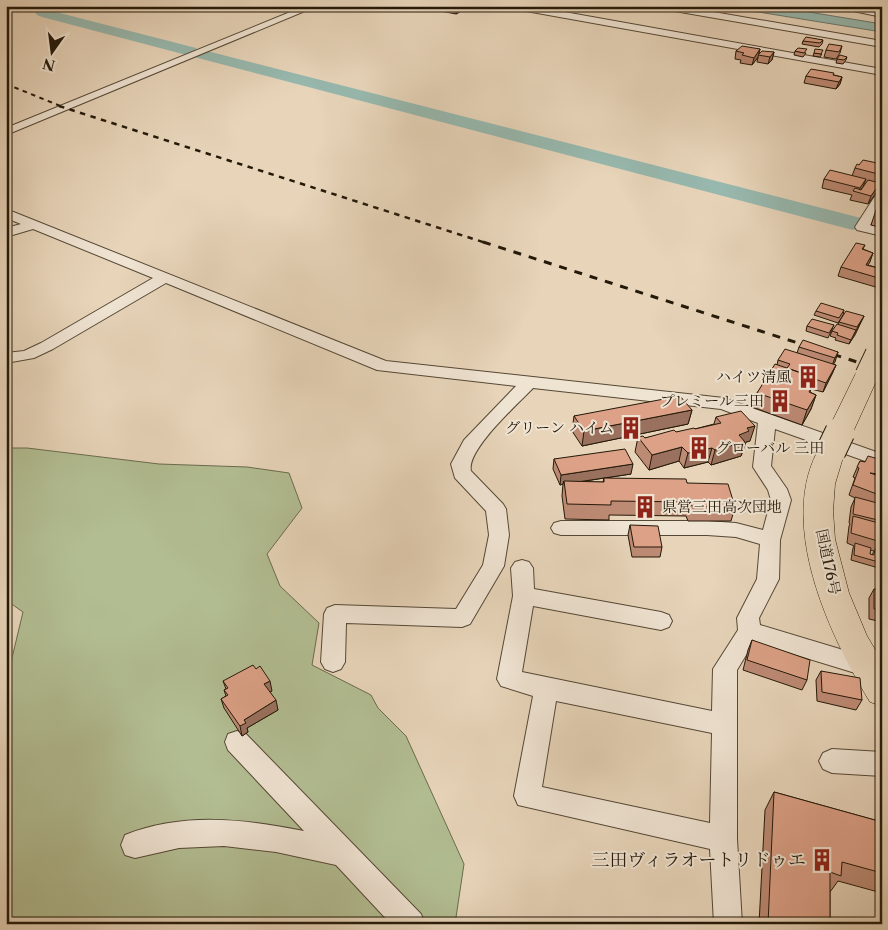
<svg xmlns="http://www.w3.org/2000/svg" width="888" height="930" viewBox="0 0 888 930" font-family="'Libre Caslon Text','Noto Serif JP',serif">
  <rect width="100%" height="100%" fill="#e7d4b9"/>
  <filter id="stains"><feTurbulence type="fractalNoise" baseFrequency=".004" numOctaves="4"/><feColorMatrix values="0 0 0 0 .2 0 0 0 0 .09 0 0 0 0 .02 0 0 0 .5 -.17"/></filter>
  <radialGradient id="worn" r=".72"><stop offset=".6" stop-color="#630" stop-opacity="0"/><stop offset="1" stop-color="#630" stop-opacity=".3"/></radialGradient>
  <path fill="#b2bd92" stroke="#6b6b4e" d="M6 448H27L159 464 247 467 289 473 302 508 267 554 280 586 319 623 312 665 371 695 378 708 406 736 464 864 455 924H6V683L23 612 6 600Z"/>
  <path fill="#97b8ae" stroke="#69786c" d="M721 6H772L882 24V32Z"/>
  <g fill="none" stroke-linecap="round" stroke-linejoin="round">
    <path fill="#97b8ae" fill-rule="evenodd" d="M32 6H47L52 11 196 48 197 51H207L861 218 865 223 861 228 853 230 845 228 42 17 37 15Z"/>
    <defs>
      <path id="minor" d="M6 6H22L6 11Z
        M305 6H317L6 135V128Z
        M511 6H531L882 69V75L515 9Z
        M659 6H679L882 41V47L663 9Z
        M829 6H850L882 11V17Z
        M882 192V206L870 225 882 228V236L857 230 855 227 877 193Z
        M6 209 386 361 724 398 882 454V467L775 429 771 466 787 489 791 500 780 540 779 579 759 618 760 625 873 659 877 666 873 673 865 676 754 642 737 670V839L742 924H714L710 849 518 805 514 796 533 696 501 686 497 679 513 596 511 568 515 562 522 560 529 562 533 568 534 589 661 612 669 615 672 621 669 627 661 630 533 606 522 672 712 711 713 669 738 630 737 618 757 579 760 544 736 537 707 535H561L554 533 551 528 554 523 561 521H707L736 523 763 530 771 500 768 490 753 467 758 423 721 409 533 388C518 404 466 450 471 471L503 504 506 509 509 535 504 566 470 624 462 627 346 623 345 662 341 669 333 672 325 669 321 662 324 614 327 608 335 605 456 609 483 565 489 535 486 511 455 478 451 464 464 440 516 386 377 370 166 283 53 349 34 358 6 363V353L24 351 41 343 153 278 33 229 6 237V228L21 224 6 218ZM556 701 712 733 710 823 542 787Z
        M237 731 246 734 421 914 425 924H391L336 865 276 852 224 846 179 848 135 858 125 855 121 845 125 835C183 812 244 819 304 831L228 750 225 742 228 734Z
        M832 749 882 752V776L832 773 823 769 819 761 823 753Z"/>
      <path id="highway" d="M867 368 876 370 879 375 853 432 849 438 840 441 831 438 827 432 855 375 858 370Z
        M831 442 841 445 845 451 835 484 833 511 835 539 849 593 867 636 882 661V706L870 702C829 635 775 520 821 445Z"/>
    </defs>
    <use href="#minor" stroke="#554835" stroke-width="2"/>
    <use href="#highway" stroke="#241909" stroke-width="1"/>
    <use href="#minor" fill="#efe3d2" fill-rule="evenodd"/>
    <use href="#highway" fill="#e7d4b9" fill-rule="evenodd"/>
    <path stroke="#241909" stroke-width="2" stroke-dasharray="4.5 4.5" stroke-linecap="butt" d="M6 84 63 107"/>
    <path stroke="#241909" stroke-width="2.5" stroke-dasharray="5.5 5.5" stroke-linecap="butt" d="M59 106 486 243"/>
    <path stroke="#241909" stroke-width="3" stroke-dasharray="8 8" stroke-linecap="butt" d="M483 242 882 370"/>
    <defs>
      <path id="highway-bridge-far1" d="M867 375 877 354"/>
      <path id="highway-bridge" d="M831 451 840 432"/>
    </defs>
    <use href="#highway-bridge-far1" stroke="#241909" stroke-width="25" stroke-linecap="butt"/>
    <use href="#highway-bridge" stroke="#241909" stroke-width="31" stroke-linecap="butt"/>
    <use href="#highway-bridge-far1" stroke="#e7d4b9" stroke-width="23"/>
    <use href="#highway-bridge" stroke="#e7d4b9" stroke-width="29"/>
  </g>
  <path fill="#bd8a74" stroke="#241909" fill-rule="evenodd" d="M425 6H465V9L456 14 425 8Z
    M823 40 822 44 819 47 802 44 803 41Z
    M842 46 840 53 836 59 824 57 826 50Z
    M760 49 759 54 774 52 772 60 768 64 757 62 758 57 752 65 740 63 741 60 735 59 736 51Z
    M795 51 806 53 803 57 794 55Z
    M814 53 822 54 820 57 813 56Z
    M847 57 846 60 843 64 836 63 837 59Z
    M834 75 842 77 840 84 836 89 804 83 806 76Z
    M882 164V180L879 183 877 192 868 204 850 200 852 195 822 188 824 179 852 176 855 168 859 165Z
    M879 201H882V228L871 225Z
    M865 245 863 249 873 253 868 265 882 269V284L879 288 838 276 841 267Z
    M844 310 843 315 838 323 814 315 816 311Z
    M864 316 849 344 835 340 836 338 830 336 832 331 838 324 839 322Z
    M834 325 828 338 806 331 807 326Z
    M799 347 838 352 833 364 836 365 832 374 823 392 811 389 810 392 816 395 811 409 802 425 752 407 757 393 777 365 778 360 797 353Z
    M692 410 688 424 582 446 572 431 574 416Z
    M716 417 750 441 746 442 741 456 711 465 708 462 684 468 679 461 649 470 635 452 638 437 645 438 695 429 714 424Z
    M882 425V440L876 438Z
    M554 459 631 474 605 478 687 483 735 507 731 521H688L686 516 609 515V520L565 519 562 496 563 484 560 485 553 469ZM604 478 603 482H580Z
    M882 460V504L881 509H882V540L877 550 882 551V569L851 560 853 548 854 546 847 543 849 526 850 524 849 523 851 507 855 498 849 495 855 478 853 477 860 461 865 462ZM870 550 874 551 872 555 870 554Z
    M630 525 662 547 660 557H632L628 535Z
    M882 585V640L877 639 878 621 869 619V598L874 589 880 590Z
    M752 640 807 680 802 690 743 670 748 650Z
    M821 671 862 700 856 710 817 701 816 680Z
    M223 681 272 691 270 692 278 710 247 728 248 732 242 736 224 708 221 699 226 696 224 690 226 689Z
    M774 792 882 822V893L838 881 830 892V924H759L765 810Z"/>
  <path fill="#9a715e" stroke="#241909" d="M457 6H465V9L456 14V7Z
    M760 49 758 57 752 65 754 58Z
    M774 52 772 60 768 64 770 57Z
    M842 77 840 84 836 89 839 82Z
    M866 179 863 187 858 192 860 188Z
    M880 183 877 192 868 204 871 196Z
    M873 253 870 262 862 274 866 265Z
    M864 316 855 335 849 344 851 340Z
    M838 352 835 362 831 368 835 358Z
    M836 365 832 374 823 392 826 383Z
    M810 376 805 390 804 385Z
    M816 395 811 409 802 425 807 410Z
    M692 410 688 424 582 446 584 431Z
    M755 426 750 441 746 442 741 456 711 465 715 450 739 435 747 428Z
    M682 447 679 461 649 470 652 455Z
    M712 448 708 462 684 468 688 453Z
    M633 464 631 474 564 484V481L563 484 560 485 561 475Z
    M270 681 272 691 267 694 264 684Z
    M276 700 278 710 247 728 248 732 242 736 240 726 244 720Z"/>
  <path fill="#dca187" stroke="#241909" d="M806 37 823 40 820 43 803 41Z
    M829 44 842 46 839 52 826 50Z
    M742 46 760 49 754 58 742 55 744 53 736 51Z
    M798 48 807 49 804 53 795 51Z
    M815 49 823 50 821 54 814 53Z
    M762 51 774 52 770 57 758 55Z
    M840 55 847 57 844 60 837 59Z
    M811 69 834 73 833 75 842 77 839 82 806 76Z
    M863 160 882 164V175L855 168 857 164 859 165Z
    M830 170 866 179 860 188 824 179Z
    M868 180 880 183 871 196 853 191 855 188 861 190Z
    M856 243 865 245 862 249 873 253 866 265 882 269V279L841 267Z
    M821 303 844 310 839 318 816 311Z
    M846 311 864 316 857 327 839 322Z
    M812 319 834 325 829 333 807 326Z
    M837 324 856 330 851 340 837 335 838 333 832 331Z
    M803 340 838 352 835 358 799 347Z
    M785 349 836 365 826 383 809 377 810 376 787 368 790 364 778 360Z
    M775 364 810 376 804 385 812 387 809 392 816 395 807 410 757 393Z
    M680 396 692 410 584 431 574 416Z
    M741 411 755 426 747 428 749 431 739 435 745 442 715 450 712 448 688 453 682 447 652 455 638 437 643 436 645 438 674 430 676 432 694 428 695 429 721 423 716 417Z
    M625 449 633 464 561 475 554 459Z
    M868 456 882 460V472L880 471 879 474 870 473 882 477V496L853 485 859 468 857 467 860 461 865 462Z
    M604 478 686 479 687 483 728 484 735 507 692 506 690 502 611 501V505L567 504 564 481 604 482Z
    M855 497 881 504 882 521 853 514Z
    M853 516 882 524 881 542 851 533Z
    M630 525 658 526 662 547H634Z
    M855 543 871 548 870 554 874 555 875 549 882 551V563L854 555Z
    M874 589 882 590V611L874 609Z
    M752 640 810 660 807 680 747 660Z
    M253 665 256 669 260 666 270 681 264 684 276 700 244 720 246 723 240 726 221 699 228 695 224 690 228 688 223 681Z
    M821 671 860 678 862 700 822 692Z
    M774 792 882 822V873L842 862 841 876 830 872V924H768Z"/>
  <defs>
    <symbol id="building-bare" viewBox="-9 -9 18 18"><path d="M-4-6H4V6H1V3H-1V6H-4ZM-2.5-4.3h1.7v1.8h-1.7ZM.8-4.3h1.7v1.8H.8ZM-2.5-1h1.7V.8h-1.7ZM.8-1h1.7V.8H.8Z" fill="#8f2418" stroke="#efe3d2" stroke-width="2.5" paint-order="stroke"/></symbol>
  </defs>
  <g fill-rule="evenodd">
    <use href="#building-bare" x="792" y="361" width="32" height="32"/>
    <use href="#building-bare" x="764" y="385" width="32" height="32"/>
    <use href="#building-bare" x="615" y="412" width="32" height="32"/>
    <use href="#building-bare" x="683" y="432" width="32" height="32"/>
    <use href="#building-bare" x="629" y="491" width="32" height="32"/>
    <use href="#building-bare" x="806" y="844" width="32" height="32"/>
  </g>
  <g text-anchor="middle" stroke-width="4" stroke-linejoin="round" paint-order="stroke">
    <g font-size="15" fill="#241909" stroke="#efe3d2" text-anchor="end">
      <text x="791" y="382">ハイツ清風</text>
      <text x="764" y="406">プレミール三田</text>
      <text x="614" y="433">グリーン ハイム</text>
      <text x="716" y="453" text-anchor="start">グローバル 三田</text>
      <text x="662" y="512" text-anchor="start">県営三田高次団地</text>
    </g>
    <g font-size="15" fill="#241909" stroke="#efe3d2">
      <text transform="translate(828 562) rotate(78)" y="5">国道176号</text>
    </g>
    <g font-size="18" fill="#241909" stroke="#efe3d2" text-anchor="end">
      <text x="806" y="866">三田ヴィラオートリドゥエ</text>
    </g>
  </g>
  <rect width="888" height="930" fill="none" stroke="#e7d4b9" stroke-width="25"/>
  <rect x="8" y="8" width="873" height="915" fill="none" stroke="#241909" stroke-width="2.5"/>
  <rect x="12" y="12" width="863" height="905" fill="none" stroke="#241909"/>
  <g transform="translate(52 52) rotate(194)" stroke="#efe3d2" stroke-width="4" paint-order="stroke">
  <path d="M0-4L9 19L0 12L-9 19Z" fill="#241909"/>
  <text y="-8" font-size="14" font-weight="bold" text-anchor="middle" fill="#241909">N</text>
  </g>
  <rect width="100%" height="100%" filter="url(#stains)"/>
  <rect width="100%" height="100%" fill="url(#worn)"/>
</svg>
